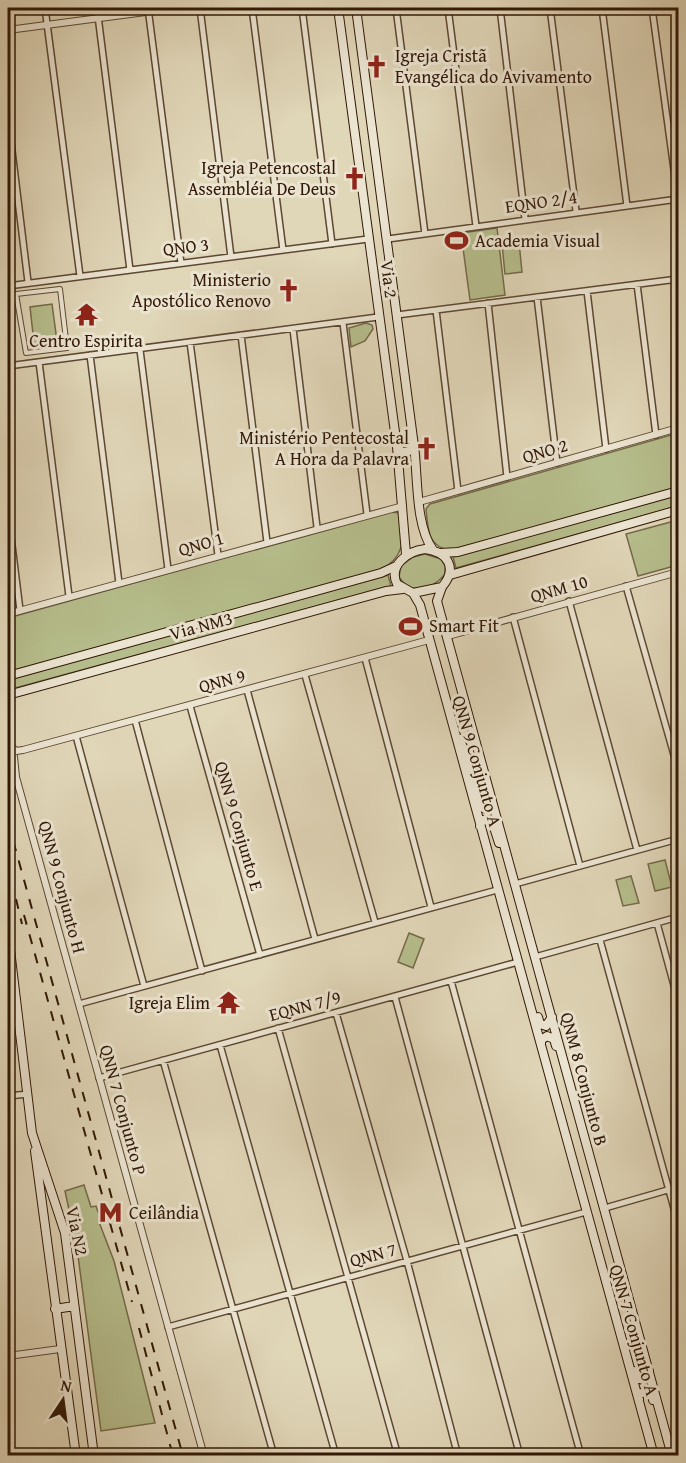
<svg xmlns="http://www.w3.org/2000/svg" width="686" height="1463" viewBox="0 0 686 1463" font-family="'Gentium Book Plus',serif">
  <rect width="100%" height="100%" fill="#e0d6b8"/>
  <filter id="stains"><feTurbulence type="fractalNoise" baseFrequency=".00333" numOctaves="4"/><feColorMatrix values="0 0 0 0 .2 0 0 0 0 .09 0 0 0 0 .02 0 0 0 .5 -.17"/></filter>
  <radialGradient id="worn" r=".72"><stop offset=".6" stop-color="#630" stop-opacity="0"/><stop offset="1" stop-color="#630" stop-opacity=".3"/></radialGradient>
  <path fill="#b6bd8c" stroke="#746a49" stroke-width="1.5" d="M497 228 505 295 470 300 461 233Z
    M519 242 522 272 505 274 502 244Z
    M52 304 57 341 34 343 30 307Z
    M366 323 372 325 373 329 365 341 351 347 349 328Z
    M678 433V488L451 550C427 548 428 527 426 509L430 504Z
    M678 495V506L456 568 453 557Z
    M389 512 402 513C403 538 406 556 382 569L8 672V618Z
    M678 520V565L638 576 626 534Z
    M425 554 441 559 445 566V574C436 586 422 591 407 587L399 577 401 566 413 557Z
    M388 575 391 586 8 690V680Z
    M665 860 672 887 655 891 648 864Z
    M631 876 639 903 623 906 616 880Z
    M409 933 424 939 413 968 398 962Z
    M84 1185 91 1207 96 1206 98 1212H101L102 1217 99 1222 114 1261 155 1423 101 1431 77 1248 65 1191Z"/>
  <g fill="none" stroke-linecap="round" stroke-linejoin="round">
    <defs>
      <path id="pedestrian" d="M60 289 67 348 26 353 16 294Z"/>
      <path id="minor" d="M45 8 80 276
        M97 8 130 270
        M148 8 181 263
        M200 8 231 257
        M252 8 283 250
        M302 8 332 244
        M396 8 425 234
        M448 8 476 226
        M500 8 525 219
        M550 8 576 211
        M602 8 627 206
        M652 8 678 199
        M8 118 28 282
        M388 239 678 199
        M637 284 656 435
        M8 286 368 239
        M587 291 606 449
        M537 297 557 463
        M488 303 507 477
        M436 310 458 491
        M397 315 678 279
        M343 323 367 514
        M293 329 317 527
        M241 335 267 542
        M190 342 218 555
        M140 350 168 569
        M90 355 119 583
        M39 362 69 596
        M8 366 378 317
        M8 513 20 610
        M626 586 678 769
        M569 601 637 850
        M513 617 580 866
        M365 658 431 907
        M305 675 375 922
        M247 690 315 939
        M190 706 260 955
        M135 720 202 971
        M76 736 144 986
        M515 884 678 839
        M657 923 678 1000
        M600 940 678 1223
        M535 957 678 917
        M451 981 581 1456
        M395 997 520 1456
        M79 1004 497 890
        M336 1013 407 1261 458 1456
        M8 1017 18 1016
        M278 1028 398 1456
        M220 1045 336 1456
        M163 1060 274 1456
        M99 1078 518 962
        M8 1096 28 1094
        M605 1208 678 1187
        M168 1327 586 1212"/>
      <path id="tertiary" d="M8 30 176 8
        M419 502 678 428
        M8 614 403 506
        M448 636 678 572
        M8 741 14 757 16 777 204 1456
        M11 746 16 751 23 750 429 640
        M8 1356 60 1349"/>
      <path id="secondary" d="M338 8 397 447 406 554
        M356 8 414 446C418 475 415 526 433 550
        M397 447 402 452 409 451 414 446
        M425 549C448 552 458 568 442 587L413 593 397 584C388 565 408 551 425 549Z
        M440 553 458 552 678 491
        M450 575 678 510
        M442 587 437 601 672 1456
        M413 593 420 605 654 1456
        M8 676 381 573 396 566
        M8 695 386 591 403 589
        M459 739 465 751 479 806 486 809 490 807 491 799
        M480 826 482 820 492 821 499 843
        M8 933 32 1133 65 1233 94 1456
        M538 1017 540 1024 546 1026 552 1017
        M541 1044V1040L547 1036 554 1039 556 1046
        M35 1151 76 1456
        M55 1309 74 1306
        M635 1371 637 1378 643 1380 648 1378 649 1371
        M639 1400V1395L645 1391 652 1395 653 1400"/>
    </defs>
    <use href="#pedestrian" stroke="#5d4832" stroke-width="6"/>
    <use href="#minor" stroke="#5d4832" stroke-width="8"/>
    <use href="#tertiary" stroke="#5d4832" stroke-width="8"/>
    <use href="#secondary" stroke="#311806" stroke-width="10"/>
    <use href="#pedestrian" stroke="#ebe4d1" stroke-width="4"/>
    <use href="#minor" stroke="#ebe4d1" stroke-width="5"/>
    <use href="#tertiary" stroke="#ebe4d1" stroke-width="6"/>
    <use href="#secondary" stroke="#ebe4d1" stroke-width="8"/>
    <path stroke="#311806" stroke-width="2" stroke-dasharray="10 10" stroke-linecap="butt" d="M8 806 14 828
      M8 822 183 1456
      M16 899 22 924
      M24 915 132 1302
      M139 1328 173 1456"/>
  </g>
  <defs>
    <symbol id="church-bare" viewBox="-9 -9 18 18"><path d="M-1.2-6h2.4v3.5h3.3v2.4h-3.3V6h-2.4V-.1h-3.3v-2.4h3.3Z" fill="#8f2418" stroke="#ebe4d1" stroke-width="2.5" paint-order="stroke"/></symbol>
    <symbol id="stadium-bare" viewBox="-9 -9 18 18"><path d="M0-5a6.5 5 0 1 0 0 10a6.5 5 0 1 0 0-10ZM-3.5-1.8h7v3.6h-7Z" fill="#8f2418" stroke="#ebe4d1" stroke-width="2.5" paint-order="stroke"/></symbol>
    <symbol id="temple-bare" viewBox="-9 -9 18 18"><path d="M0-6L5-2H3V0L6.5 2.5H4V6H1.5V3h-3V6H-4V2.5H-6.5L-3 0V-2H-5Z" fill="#8f2418" stroke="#ebe4d1" stroke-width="2.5" paint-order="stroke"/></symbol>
    <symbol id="metro-bare" viewBox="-9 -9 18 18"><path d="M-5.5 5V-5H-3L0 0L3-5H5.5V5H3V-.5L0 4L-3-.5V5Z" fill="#8f2418" stroke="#ebe4d1" stroke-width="2.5" paint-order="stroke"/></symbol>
  </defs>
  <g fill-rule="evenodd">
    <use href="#church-bare" x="360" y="50" width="33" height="33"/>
    <use href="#church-bare" x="338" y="162" width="33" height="33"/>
    <use href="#stadium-bare" x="440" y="224" width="33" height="33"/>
    <use href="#church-bare" x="272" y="274" width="33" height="33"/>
    <use href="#temple-bare" x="70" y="298" width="33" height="33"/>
    <use href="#church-bare" x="410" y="432" width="33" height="33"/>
    <use href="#stadium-bare" x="394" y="610" width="33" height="33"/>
    <use href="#temple-bare" x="212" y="986" width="33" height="33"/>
    <use href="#metro-bare" x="94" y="1196" width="33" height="33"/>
  </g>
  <g text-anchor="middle" stroke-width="6" stroke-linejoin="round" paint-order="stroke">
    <g font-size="18" fill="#311806" stroke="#ebe4d1" text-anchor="start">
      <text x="395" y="62">Igreja Cristã<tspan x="395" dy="21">Evangélica do Avivamento</tspan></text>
      <text x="336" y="174" text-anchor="end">Igreja Petencostal<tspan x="336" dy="21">Assembléia De Deus</tspan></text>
      <text x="475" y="247">Academia Visual</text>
      <text x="271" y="286" text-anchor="end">Ministerio<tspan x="271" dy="21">Apostólico Renovo</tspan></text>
      <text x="86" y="347" text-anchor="middle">Centro Espirita</text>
      <text x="409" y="444" text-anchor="end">Ministério Pentecostal<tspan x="409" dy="21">A Hora da Palavra</tspan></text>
      <text x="429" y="632">Smart Fit</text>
      <text x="210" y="1009" text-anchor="end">Igreja Elim</text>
      <text x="129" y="1219">Ceilândia</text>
    </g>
    <g font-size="18" fill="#311806" stroke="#ebe4d1">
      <text transform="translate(541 202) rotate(-8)" y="6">EQNO 2/4</text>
      <text transform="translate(186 247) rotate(-7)" y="6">QNO 3</text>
      <text transform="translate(389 279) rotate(83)" y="6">Via 2</text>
      <text transform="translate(545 451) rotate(-16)" y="6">QNO 2</text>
      <text transform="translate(201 544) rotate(-16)" y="6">QNO 1</text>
      <text transform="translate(559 589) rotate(-16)" y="6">QNM 10</text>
      <text transform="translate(201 626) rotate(-15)" y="6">Via NM3</text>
      <text transform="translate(222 681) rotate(-15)" y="6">QNN 9</text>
      <text transform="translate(477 761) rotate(74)" y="6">QNN 9 Conjunto A</text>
      <text transform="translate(239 826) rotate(74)" y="6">QNN 9 Conjunto E</text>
      <text transform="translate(62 887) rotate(75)" y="6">QNN 9 Conjunto H</text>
      <text transform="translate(305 1006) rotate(-15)" y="6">EQNN 7/9</text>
      <text transform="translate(584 1079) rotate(75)" y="6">QNM 8 Conjunto B</text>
      <text transform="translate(123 1110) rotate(75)" y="6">QNN 7 Conjunto P</text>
      <text transform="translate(77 1231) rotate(78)" y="6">Via N2</text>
      <text transform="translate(373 1255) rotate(-15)" y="6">QNN 7</text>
      <text transform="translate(634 1330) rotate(74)" y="6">QNN 7 Conjunto A</text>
    </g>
  </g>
  <rect width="686" height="1463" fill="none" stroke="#e0d6b8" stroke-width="30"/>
  <rect x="9" y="9" width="668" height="1445" fill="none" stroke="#311806" stroke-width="3"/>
  <rect x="15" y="15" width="656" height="1433" fill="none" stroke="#311806" stroke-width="1.5"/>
  <g transform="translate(63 1400) rotate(13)" stroke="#ebe4d1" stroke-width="4.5" paint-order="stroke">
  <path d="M0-4.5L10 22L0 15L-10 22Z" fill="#311806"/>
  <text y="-9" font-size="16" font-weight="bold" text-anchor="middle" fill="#311806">N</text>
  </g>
  <rect width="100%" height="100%" filter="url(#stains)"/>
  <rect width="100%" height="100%" fill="url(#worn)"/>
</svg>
